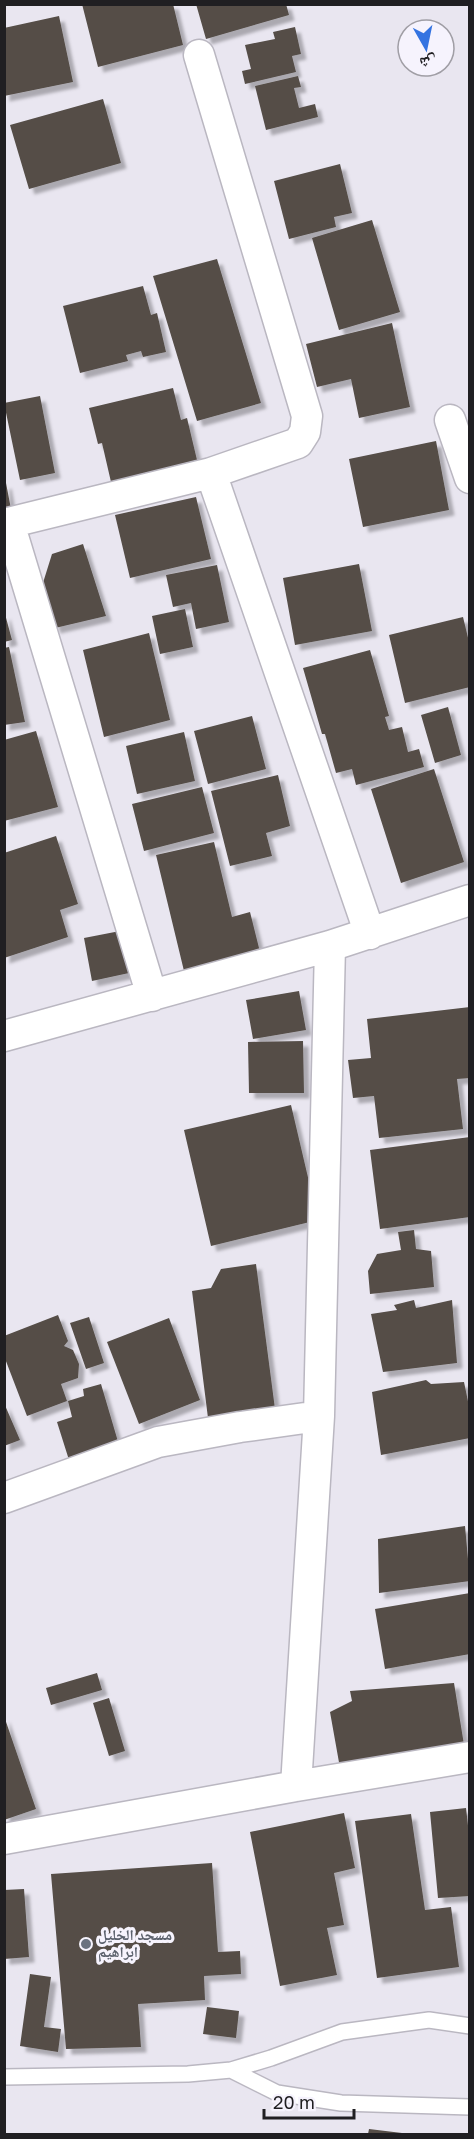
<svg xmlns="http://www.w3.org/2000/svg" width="474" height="2139" viewBox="0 0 474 2139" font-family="'Golos Text','Noto Naskh Arabic',sans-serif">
  <defs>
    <filter id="shadow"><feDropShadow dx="5.5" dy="5.5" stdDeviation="1.5" flood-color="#0004"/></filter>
  </defs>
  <rect width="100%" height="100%" fill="#e9e6f0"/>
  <path fill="#544d47" filter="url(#shadow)" d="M82 4H173L183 45 98 67Z
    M196 4H286L289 15 206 39Z
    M59 16 73 82 4 96V28Z
    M295 27 301 54 292 56 296 72 245 84 242 71 251 69 245 45 275 39 273 32Z
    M298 76 301 87 294 88 299 108 315 104 318 117 266 130 255 86Z
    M103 99 121 163 29 189 10 125Z
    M340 164 352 213 334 217 336 227 289 239 274 181Z
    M372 220 400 312 339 330 312 238Z
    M217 259 261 403 197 421 153 276Z
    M143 286 151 315 157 313 166 352 143 357 141 351 126 355 128 361 80 373 63 306Z
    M392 323 410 407 359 418 351 379 317 387 306 344Z
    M173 388 181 420 187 418 197 460 111 482 102 443 98 444 89 408Z
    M40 396 55 473 20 480 4 403Z
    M436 441 449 510 363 527 349 459Z
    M6 483 11 509 4 510V484Z
    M196 497 211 559 130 578 115 515Z
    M83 544 106 616 55 628 42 586 52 554Z
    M359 564 372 631 295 645 283 578Z
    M217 565 229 622 196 629 191 603 173 607 166 575Z
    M185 609 193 647 160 654 152 616Z
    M5 614 12 640 4 642V615Z
    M463 617 470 646V687L405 703 389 635Z
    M149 633 170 720 104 737 83 650Z
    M9 647 25 722 4 725V648Z
    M370 650 389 716 385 717 389 730 402 727 408 752 419 749 424 767 356 785 352 769 336 773 325 734H322L303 668Z
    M448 707 461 755 435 763 421 715Z
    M252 716 266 769 208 784 194 731Z
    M36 731 58 807 4 821V740Z
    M184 732 195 781 137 794 126 746Z
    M434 769 464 862 401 883 371 789Z
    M278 775 290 826 266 833 272 856 230 866 211 791Z
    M202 787 214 833 144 851 132 804Z
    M56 836 78 904 60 910 68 937 4 958V853Z
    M214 842 232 917 250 912 260 952 184 971 156 855Z
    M120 931 129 973 92 981 84 938Z
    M299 991 306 1030 253 1039 246 1000Z
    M470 1007V1078L457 1079 463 1129 379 1138 374 1096 353 1098 348 1060 371 1058 367 1019Z
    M303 1041 304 1093H249L248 1042Z
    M291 1105 318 1220 211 1246 184 1130Z
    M470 1137V1217L380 1229 370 1150Z
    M414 1230 416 1249 431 1251 434 1287 370 1294 368 1271 377 1254 401 1250 398 1232Z
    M256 1264 275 1409 208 1418 192 1291 211 1288 221 1269Z
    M414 1300 416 1308 452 1300 457 1363 383 1372 371 1314 397 1310 394 1305Z
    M58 1315 68 1341 64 1346 73 1350 79 1364 78 1378 61 1384 67 1401 27 1416 4 1356V1336Z
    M89 1317 104 1363 86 1369 70 1323Z
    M169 1318 200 1400 139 1424 107 1342Z
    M426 1380 431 1384 464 1382 470 1411V1438L381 1455 372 1392Z
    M101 1384 119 1445 69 1460 57 1422 72 1417 68 1401 84 1396 83 1389Z
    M4 1403 20 1440 4 1446Z
    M465 1526 470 1581 379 1593 378 1539Z
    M470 1593V1654L385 1669 375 1609Z
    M97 1673 102 1690 51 1705 46 1688Z
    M454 1683 465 1751 340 1768 330 1712 352 1701 350 1691Z
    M109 1698 125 1751 109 1756 93 1703Z
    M4 1716 36 1809 4 1820Z
    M466 1808 470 1843V1896L438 1898 430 1812Z
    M344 1813 355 1868 334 1873 344 1925 327 1928 337 1975 280 1986 250 1832Z
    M411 1814 425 1910 451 1907 459 1967 377 1978 355 1821Z
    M212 1863 218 1952 240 1951 241 1974 204 1976 205 2000 138 2004 141 2047 66 2049 51 1874Z
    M24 1889 29 1957 4 1959V1890Z
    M30 1974 51 1977 44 2027 61 2029 58 2052 20 2046Z
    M207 2007 239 2011 236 2038 203 2034Z
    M369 2129 402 2133V2134H368Z"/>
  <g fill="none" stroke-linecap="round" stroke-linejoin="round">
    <defs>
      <path id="service" d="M231 2070 277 2093 341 2103 470 2107
        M4 2077 188 2074 231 2070 271 2058 342 2032 429 2020 470 2026"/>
      <path id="minor" d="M199 55 307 416 305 432 298 443 211 473
        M450 420 470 478
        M9 523 152 996
        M4 524 211 473 370 934
        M4 1036 330 946 470 900
        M4 1498 158 1442 240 1427 319 1416
        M296 1786 319 1416 330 946
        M4 1839 296 1786 470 1757"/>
    </defs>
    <use href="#service" stroke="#bab7c1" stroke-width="18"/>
    <use href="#minor" stroke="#bab7c1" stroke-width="33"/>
    <use href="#service" stroke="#fff" stroke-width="15"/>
    <use href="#minor" stroke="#fff" stroke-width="30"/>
  </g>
  <circle fill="#6b7280" stroke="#f6f3fd" stroke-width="2" cx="86" cy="1944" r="6"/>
  <g text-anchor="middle" stroke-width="6" stroke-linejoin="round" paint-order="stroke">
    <g font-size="15" font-weight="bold" fill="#5b616d" stroke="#f6f3fd" text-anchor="start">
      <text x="98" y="1940">مسجد الخليل<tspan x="98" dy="17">ابراهيم</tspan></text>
    </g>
  </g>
  <rect width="474" height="2139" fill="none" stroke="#201f22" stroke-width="12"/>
  <g transform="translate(426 48) rotate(171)"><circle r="28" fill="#f6f3fd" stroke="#a09ea5" stroke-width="1.5"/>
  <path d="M0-4.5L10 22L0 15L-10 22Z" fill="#3473e1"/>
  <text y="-9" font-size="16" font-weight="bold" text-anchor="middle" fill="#201f22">ش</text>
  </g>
  <path d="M264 2109v9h90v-9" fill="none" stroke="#201f22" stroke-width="3"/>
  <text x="273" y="2109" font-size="18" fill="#201f22" stroke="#f6f3fd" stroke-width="4.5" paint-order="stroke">20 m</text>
</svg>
